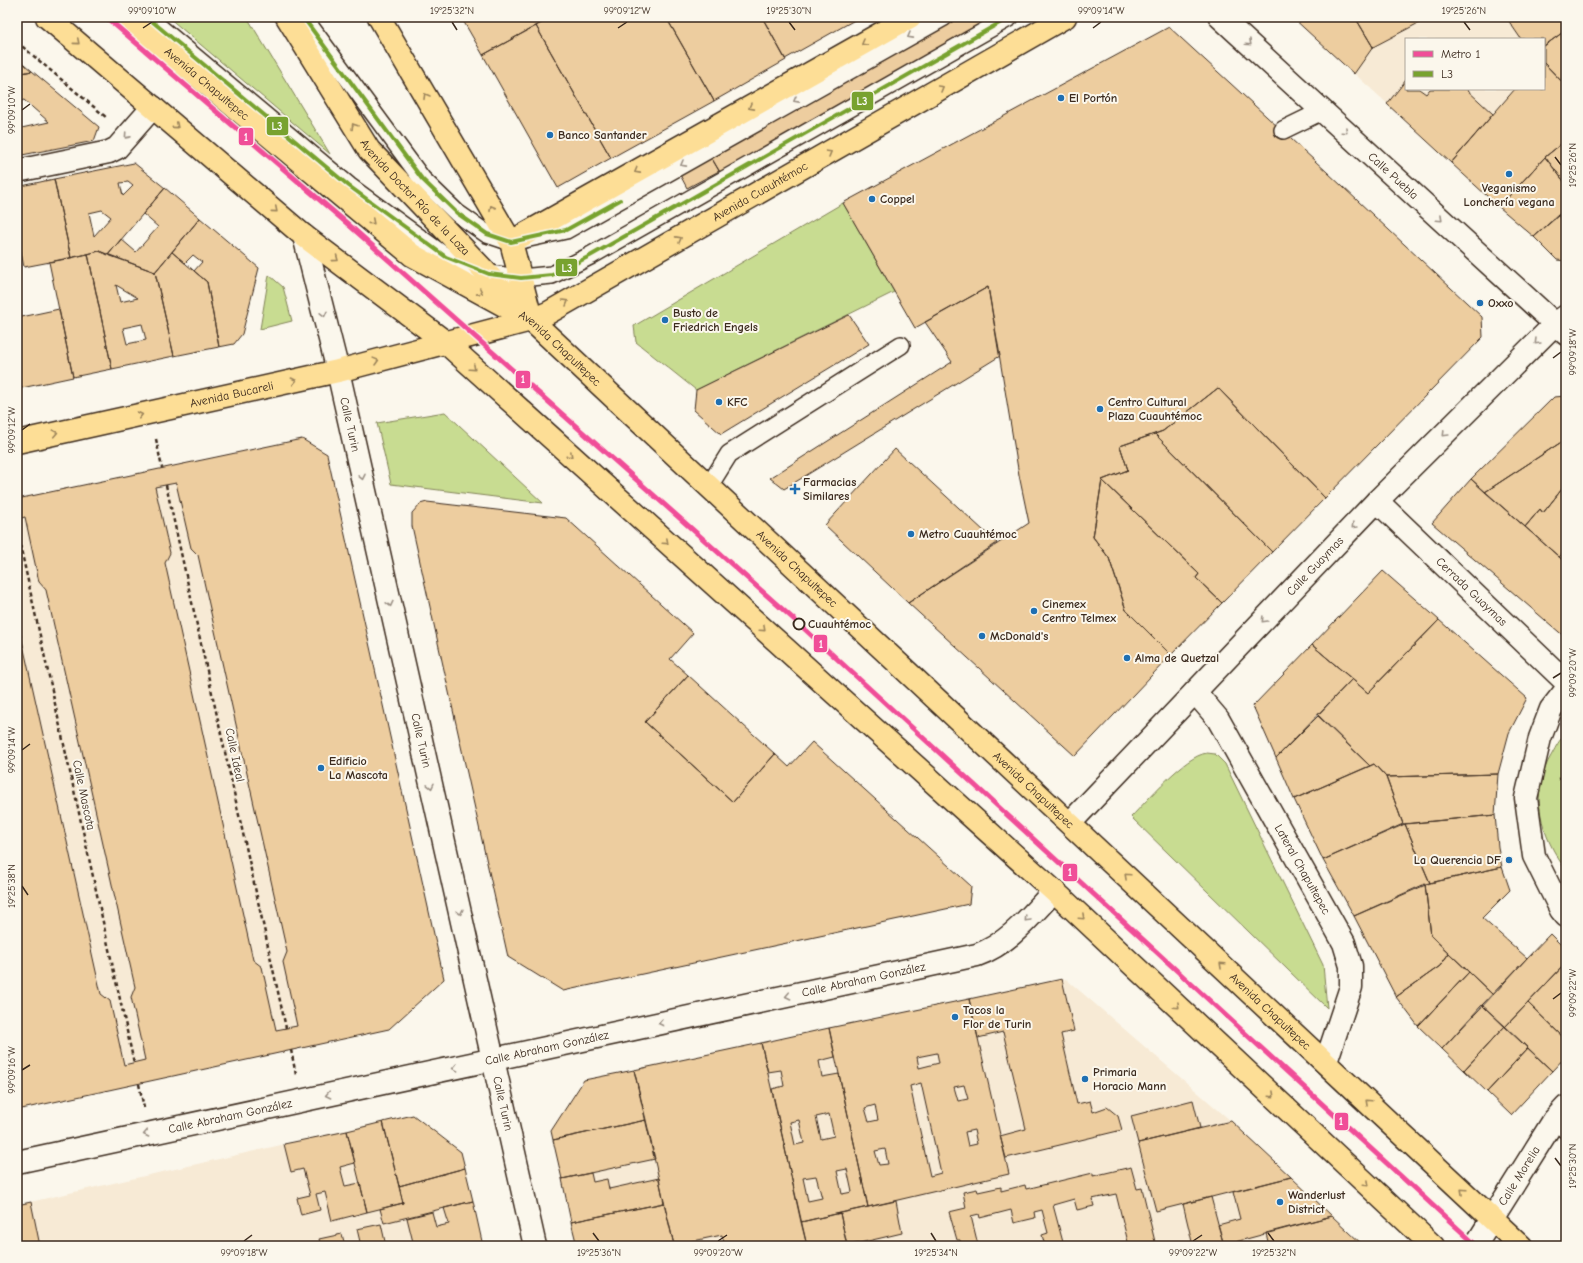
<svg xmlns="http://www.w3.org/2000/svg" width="1583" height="1263" viewBox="0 0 1583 1263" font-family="'Comic Neue',sans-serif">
  <rect width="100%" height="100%" fill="#fbf7ec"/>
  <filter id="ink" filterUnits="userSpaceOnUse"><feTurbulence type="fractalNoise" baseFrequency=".025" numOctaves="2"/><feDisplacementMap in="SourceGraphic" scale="8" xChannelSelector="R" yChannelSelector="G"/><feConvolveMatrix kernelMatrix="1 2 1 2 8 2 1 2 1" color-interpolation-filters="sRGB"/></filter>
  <g filter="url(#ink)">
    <path fill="#f7ead5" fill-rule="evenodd" d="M1292 17H1566L1557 260 1534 237ZM1406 39H1544V89H1406Z
      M302 439 327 454 444 979 389 1029 17 1110V499Z
      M1066 979 1231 1121 1364 1246H577L551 1131 584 1080Z
      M413 1115 461 1152 483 1246H17V1205Z"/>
    <path fill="#c8dc91" stroke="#828358" d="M168 17H247L330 154Z
      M843 203 894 292 696 390 636 342 634 326Z
      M269 275 283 287 292 321 260 329Z
      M445 412 543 503 391 484 377 423Z
      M1566 735V870C1541 836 1528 793 1552 754 1556 747 1559 739 1566 735Z
      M1207 753 1215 754 1225 764 1323 965 1327 1008 1131 817C1148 800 1184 756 1207 753Z"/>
    <path fill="#edcd9f" stroke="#3b2a1e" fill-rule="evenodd" d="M461 17H552L483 55Z
      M552 17H666L714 101 611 158 536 26Z
      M666 17H762L786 60 714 101Z
      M762 17H860L785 59Z
      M937 17H1003L723 177 706 149Z
      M1292 17H1355L1373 47 1354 74Z
      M1355 17H1430L1373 47Z
      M1506 17H1566V30L1544 46V39H1521Z
      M536 26 611 158 558 188 483 55Z
      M1169 27 1327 172 1482 317 1483 337 1325 498 1218 388 1163 431 1120 446 1128 470 1102 480 1093 537 1109 558 1126 610 1171 655 1075 756 908 603 1029 523 1019 475 988 287 915 328 843 203Z
      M1566 30V86L1544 63V46Z
      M17 58 32 71 17 74Z
      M1544 63 1566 86V140L1545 157 1499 207 1451 163 1515 89H1544Z
      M32 71 99 127 94 141 17 156V129L49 122 24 100 17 102V74Z
      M1406 80V89H1419L1426 94 1430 89H1466L1493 114 1451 163 1387 104Z
      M1566 140V184L1545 157Z
      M710 155 719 171 687 188 679 173Z
      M1545 157 1566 184V209L1534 237 1499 207Z
      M134 163 165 188 108 255 99 251 71 258 54 179ZM128 182 133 186 123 196 120 183ZM102 210 111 217 94 236 89 213Z
      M54 179 71 258 24 267 17 233V187Z
      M165 188 200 218 155 272 108 255 121 239 136 252 158 227 143 214Z
      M1566 209V225L1558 215Z
      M1558 215 1566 225V261L1557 260 1534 237Z
      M200 218 259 268 242 334 234 344 219 347 207 282 194 271 202 262 193 255 185 263 172 252Z
      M99 251 155 272 174 356 112 369 88 254ZM116 285 138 298 120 302ZM142 324 146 340 127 344 123 328Z
      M172 252 207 282 219 347 174 356 155 272Z
      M88 254 112 369 73 377 49 262Z
      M988 287 1000 356 784 489 770 478 952 362 925 322Z
      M59 309 73 377 17 389V318Z
      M849 315 869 344 721 434 694 410 696 390Z
      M1218 388 1325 498 1272 552 1155 434 1163 431Z
      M1566 396V439L1485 492 1471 479 1554 397Z
      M1155 434 1272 552 1222 603 1196 578 1199 574 1102 480 1128 470 1120 446Z
      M302 439 327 454 444 979 389 1029 17 1110V618L101 994 110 1001 124 1065 145 1060 131 997 135 987 46 590 39 582 25 517 17 519V499ZM176 483 191 548 198 555 287 952 283 962 297 1026 276 1030 262 967 253 960 165 563 170 553 155 487Z
      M1566 439V484L1543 513 1540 509 1525 527 1485 492Z
      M895 449 997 543 908 603 825 525Z
      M1471 479 1566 563V638L1432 523Z
      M1102 480 1199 574 1196 578 1222 603 1171 655 1126 610 1109 558 1093 537Z
      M1566 484V550L1559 557 1525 527 1540 509 1543 513Z
      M427 502 566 518 693 633 670 659 688 675 645 722 733 802 775 754 789 767 812 742 971 886 969 904 563 991 508 957 412 526V513L420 504Z
      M1566 550V563L1559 557Z
      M1383 571 1439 620 1368 693 1312 645Z
      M1439 620 1527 698 1509 733 1498 774 1386 777 1374 764 1370 766 1318 715 1352 679 1368 693Z
      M1312 645 1352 679 1276 758 1253 706Z
      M688 675 775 754 733 802 645 722Z
      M1318 716 1370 766 1294 799 1276 758Z
      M1374 764 1386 777 1403 824 1323 860 1294 799Z
      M1498 774 1495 815 1403 824 1386 777Z
      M1495 815 1498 847 1502 867 1430 883 1405 824Z
      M1405 824 1430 883 1354 916 1323 860Z
      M1502 867 1510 890 1482 918 1527 958 1493 995 1431 936 1425 884Z
      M1425 884 1431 936 1449 953 1440 966 1396 997 1354 916Z
      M1550 934 1566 950V963L1505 1027 1482 1005Z
      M1449 953 1469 972 1418 1026 1396 997 1440 966Z
      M1566 963V1040L1528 1003Z
      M1469 972 1493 995 1442 1049 1418 1026Z
      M1062 979 1074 1031 1061 1034 1077 1104 1090 1101 1093 1112 1107 1107 1118 1116 1122 1130 1006 1158 1000 1136 1026 1129 1003 1032 978 1038 969 999Z
      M969 999 1009 1174 868 1207 829 1028ZM937 1053 939 1063 919 1068 917 1057ZM921 1083 941 1173 930 1176 910 1086ZM964 1085 968 1099 958 1101 954 1087ZM875 1105 878 1120 869 1122 865 1108ZM974 1130 977 1144 968 1146 965 1132ZM885 1149 888 1164 879 1165 875 1151Z
      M1528 1003 1566 1040V1056L1552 1071 1505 1027Z
      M1482 1005 1505 1026 1464 1070 1442 1049Z
      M1505 1026 1528 1048 1487 1092 1464 1070Z
      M829 1028 835 1057 819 1061 822 1077 839 1074 868 1207 801 1222 772 1089 784 1086 781 1070 768 1072 761 1043ZM829 1114 834 1136 821 1139 816 1117ZM799 1120 804 1143 795 1145 790 1122ZM847 1169 852 1192 842 1194 837 1171ZM816 1176 822 1198 808 1201 803 1178Z
      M761 1043 807 1246H725L722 1235 674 1245 634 1070Z
      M1528 1048 1552 1071 1511 1115 1487 1092Z
      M634 1070 646 1120 553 1140 551 1131 584 1080Z
      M1193 1100 1200 1128 1138 1143 1131 1116Z
      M413 1115 461 1152 465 1168 399 1186 383 1122Z
      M646 1120 655 1159 562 1179 553 1140Z
      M1231 1121 1291 1177 1156 1211 1138 1143Z
      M383 1122 403 1203 367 1212 347 1131Z
      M347 1131 355 1163 340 1167 345 1186 360 1183 367 1212 332 1221 325 1192 316 1194 320 1210 301 1215 297 1198 310 1195 303 1169 291 1172 284 1144Z
      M1131 1167 1137 1189 1142 1188 1156 1246H1129L1116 1194 1092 1199 1094 1206 1077 1210 1074 1199 1053 1205 1064 1246H1045L1042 1235 1048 1233 1042 1210 1034 1212 1035 1218 1014 1223 1011 1210 980 1218 979 1214 971 1216 978 1245 990 1242 991 1246H961L960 1240H957L949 1212 966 1208 963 1192 977 1189 978 1192 1001 1187V1191L1025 1185 1026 1189 1093 1173V1176Z
      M465 1168 473 1201 384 1223 380 1209 403 1203 399 1186Z
      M591 1173 593 1182 607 1179 609 1189 659 1178 664 1203 571 1222 562 1179Z
      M1291 1177 1332 1216 1224 1245 1218 1225 1240 1219 1233 1192Z
      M1211 1197 1224 1246H1193L1183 1204Z
      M473 1201 483 1246H414L407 1218 432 1212 436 1227 449 1224 444 1208Z
      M896 1201 902 1233 847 1246 840 1213Z
      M31 1202 40 1246H17V1205Z
      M664 1203 674 1245 577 1246 571 1222Z
      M840 1213 847 1246H807L801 1222Z
      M1332 1216 1364 1246H1269L1266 1233Z
      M381 1224 386 1246H361L357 1229Z
      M342 1234 345 1246H321L319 1239Z"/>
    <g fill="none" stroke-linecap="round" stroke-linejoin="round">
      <defs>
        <path id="lane" d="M147 17 349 186 446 257 489 274 521 278 552 275 590 256 1010 17
          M303 17 422 179 457 213 487 234 511 242 566 230 944 17
          M1283 130 1322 111
          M709 486 729 454 901 345
          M1554 1120 1566 1130"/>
        <g id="street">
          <path id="s1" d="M1220 17 1566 334"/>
          <path d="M17 171 109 152 117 148 153 107"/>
          <path id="s2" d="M304 236 338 371 535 1246"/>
          <path id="s3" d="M1377 501 1566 682"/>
          <path d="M1566 690 1551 709 1540 738 1526 798 1534 856 1561 910 1566 916"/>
          <path id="s4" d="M1195 692 1218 719 1344 943 1351 966V987L1326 1062"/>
          <path id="s5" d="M1070 823 1377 501 1555 324 1566 316"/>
          <path id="s6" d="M17 1162 977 955C1010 943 1031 915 1054 891"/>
          <path id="s7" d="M1475 1246 1554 1120 1566 1107"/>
        </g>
        <g id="primary">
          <path d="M47 17 304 236 444 341 1054 891 1433 1246"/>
          <path id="s8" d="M127 17 412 255 531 320 1521 1246"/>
          <path id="s9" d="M287 17 369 150 519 307"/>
          <path d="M379 17 511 242 531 318"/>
          <path d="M511 242 910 17"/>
          <path id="s10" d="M17 442 338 371 531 320 548 313 1065 17"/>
        </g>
      </defs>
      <use href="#lane" stroke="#3b2a1e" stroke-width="20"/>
      <use href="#street" stroke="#3b2a1e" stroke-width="25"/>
      <use href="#primary" stroke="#3b2a1e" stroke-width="25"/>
      <path stroke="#3b2a1e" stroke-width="2.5" stroke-dasharray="4 3" stroke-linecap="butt" d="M17 42 107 118
        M156 439 162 468
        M166 485 286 1028
        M17 531 134 1063
        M1558 779 1566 777
        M291 1050 296 1075
        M139 1084 144 1108"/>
      <use href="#lane" stroke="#fbf7ec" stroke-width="17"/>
      <use href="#street" stroke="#fbf7ec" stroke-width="22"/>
      <use href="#primary" stroke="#fdde96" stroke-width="22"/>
      <defs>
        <path id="bus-1" d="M147 17 349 186 446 257 489 274 521 278 552 275 590 256 1010 17
          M303 17 422 179 457 213 487 234 511 242 566 230 620 200"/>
      </defs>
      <use href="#bus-1" stroke="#fbf7ec" stroke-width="7"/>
      <use href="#bus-1" stroke="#78a22f" stroke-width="4"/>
      <defs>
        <path id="metro-1" d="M106 17 349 225 798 623 1477 1246"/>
      </defs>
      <use href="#metro-1" stroke="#fbf7ec" stroke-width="8"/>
      <use href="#metro-1" stroke="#f04e98" stroke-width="5"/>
    </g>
    <defs><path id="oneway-chevron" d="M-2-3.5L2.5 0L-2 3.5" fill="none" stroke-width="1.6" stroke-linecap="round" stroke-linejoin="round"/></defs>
    <g stroke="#9b9085">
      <use href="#oneway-chevron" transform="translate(910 36) rotate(151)"/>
      <use href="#oneway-chevron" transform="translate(1249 43) rotate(43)"/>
      <use href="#oneway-chevron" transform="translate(796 100) rotate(151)"/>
      <use href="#oneway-chevron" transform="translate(1345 131) rotate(43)"/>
      <use href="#oneway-chevron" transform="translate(127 136) rotate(132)"/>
      <use href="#oneway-chevron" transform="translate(683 164) rotate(151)"/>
      <use href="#oneway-chevron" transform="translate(1440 219) rotate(43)"/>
      <use href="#oneway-chevron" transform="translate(324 314) rotate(77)"/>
      <use href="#oneway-chevron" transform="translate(1537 342) rotate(135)"/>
      <use href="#oneway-chevron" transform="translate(1445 434) rotate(135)"/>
      <use href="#oneway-chevron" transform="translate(362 477) rotate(78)"/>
      <use href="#oneway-chevron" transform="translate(1354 526) rotate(134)"/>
      <use href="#oneway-chevron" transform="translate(390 604) rotate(77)"/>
      <use href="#oneway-chevron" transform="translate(1264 620) rotate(134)"/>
      <use href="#oneway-chevron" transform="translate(431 786) rotate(77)"/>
      <use href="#oneway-chevron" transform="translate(460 912) rotate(77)"/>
      <use href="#oneway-chevron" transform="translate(1027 919) rotate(133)"/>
      <use href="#oneway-chevron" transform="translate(788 996) rotate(168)"/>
      <use href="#oneway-chevron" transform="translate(661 1023) rotate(168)"/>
      <use href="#oneway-chevron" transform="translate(455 1068) rotate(168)"/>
      <use href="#oneway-chevron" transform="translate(328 1095) rotate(168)"/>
      <use href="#oneway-chevron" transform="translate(146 1134) rotate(168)"/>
    </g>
    <g stroke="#9c845a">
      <use href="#oneway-chevron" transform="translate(77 42) rotate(40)"/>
      <use href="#oneway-chevron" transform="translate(864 43) rotate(151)"/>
      <use href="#oneway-chevron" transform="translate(941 88) rotate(-30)"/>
      <use href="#oneway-chevron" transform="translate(426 96) rotate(-120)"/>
      <use href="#oneway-chevron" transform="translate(751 107) rotate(151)"/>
      <use href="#oneway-chevron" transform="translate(176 126) rotate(40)"/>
      <use href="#oneway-chevron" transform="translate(354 126) rotate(-122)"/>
      <use href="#oneway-chevron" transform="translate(829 153) rotate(-30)"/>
      <use href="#oneway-chevron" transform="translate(637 171) rotate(151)"/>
      <use href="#oneway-chevron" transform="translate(492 208) rotate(-120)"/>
      <use href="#oneway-chevron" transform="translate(275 210) rotate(40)"/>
      <use href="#oneway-chevron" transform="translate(372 222) rotate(40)"/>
      <use href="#oneway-chevron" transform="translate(679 239) rotate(-29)"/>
      <use href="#oneway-chevron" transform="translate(336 259) rotate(37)"/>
      <use href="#oneway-chevron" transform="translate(480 292) rotate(28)"/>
      <use href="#oneway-chevron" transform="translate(566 302) rotate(-30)"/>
      <use href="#oneway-chevron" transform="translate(376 361) rotate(-15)"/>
      <use href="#oneway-chevron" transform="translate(473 368) rotate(42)"/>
      <use href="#oneway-chevron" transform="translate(294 381) rotate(-12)"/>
      <use href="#oneway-chevron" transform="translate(140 415) rotate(-13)"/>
      <use href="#oneway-chevron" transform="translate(55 433) rotate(-12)"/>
      <use href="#oneway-chevron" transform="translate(570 455) rotate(42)"/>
      <use href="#oneway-chevron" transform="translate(666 542) rotate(42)"/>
      <use href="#oneway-chevron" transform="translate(763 629) rotate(42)"/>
      <use href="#oneway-chevron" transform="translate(1127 876) rotate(-137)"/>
      <use href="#oneway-chevron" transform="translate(1082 917) rotate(43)"/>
      <use href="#oneway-chevron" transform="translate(1222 965) rotate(-137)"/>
      <use href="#oneway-chevron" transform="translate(1177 1006) rotate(43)"/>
      <use href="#oneway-chevron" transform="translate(1272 1095) rotate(43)"/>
      <use href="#oneway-chevron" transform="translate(1368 1102) rotate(-137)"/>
      <use href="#oneway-chevron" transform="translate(1367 1184) rotate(43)"/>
      <use href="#oneway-chevron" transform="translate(1463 1191) rotate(-137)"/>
    </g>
  </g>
  <path fill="none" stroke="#3b2a1e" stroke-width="1.5" d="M452 22 457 30M789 22 795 30M1464 22 1470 30M143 28 152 22M618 28 627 22M1093 28 1101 22M22 110 30 104M1555 157 1561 165M1553 358 1561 352M22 430 30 424M1553 678 1561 673M22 750 30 744M22 886 28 895M1553 999 1561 993M22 1070 30 1065M1555 1158 1561 1166M593 1233 599 1241M931 1233 936 1241M1268 1233 1274 1241M244 1241 252 1235M718 1241 727 1235M1193 1241 1202 1235"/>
  <g fill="#1f6fb2" stroke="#fbf7ec" stroke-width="1.5">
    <circle cx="1061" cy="98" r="4"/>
    <circle cx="550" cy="135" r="4"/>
    <circle cx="1509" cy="174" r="4"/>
    <circle cx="872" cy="199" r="4"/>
    <circle cx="1480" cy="303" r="4"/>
    <circle cx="665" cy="320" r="4"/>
    <circle cx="719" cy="402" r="4"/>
    <circle cx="1100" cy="409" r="4"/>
    <path d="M793 483h4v4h4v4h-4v4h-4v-4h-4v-4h4z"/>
    <circle cx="911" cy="534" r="4"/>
    <circle cx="1034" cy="611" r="4"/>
    <circle cx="982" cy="636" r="4"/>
    <circle cx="1127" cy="658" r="4"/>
    <circle cx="321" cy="768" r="4"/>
    <circle cx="1509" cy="860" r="4"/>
    <circle cx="955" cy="1017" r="4"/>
    <circle cx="1085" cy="1079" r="4"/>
    <circle cx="1280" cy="1202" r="4"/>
  </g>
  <circle fill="#fbf7ec" stroke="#3b2a1e" stroke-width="2" cx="799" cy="624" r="5.5"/>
  <g text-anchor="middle" stroke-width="4" stroke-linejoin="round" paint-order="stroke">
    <g font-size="12" fill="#3b2a1e" stroke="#fbf7ec">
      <text dy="4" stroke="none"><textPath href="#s8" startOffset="104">Avenida Chapultepec</textPath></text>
      <text dy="4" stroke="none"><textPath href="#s1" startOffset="235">Calle Puebla</textPath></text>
      <text dy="4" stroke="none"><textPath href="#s10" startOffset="791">Avenida Cuauhtémoc</textPath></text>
      <text dy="4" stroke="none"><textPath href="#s9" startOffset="222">Avenida Doctor Río de la Loza</textPath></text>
      <text dy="4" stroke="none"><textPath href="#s8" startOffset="547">Avenida Chapultepec</textPath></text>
      <text dy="4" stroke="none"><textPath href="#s10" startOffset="220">Avenida Bucareli</textPath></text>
      <text dy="4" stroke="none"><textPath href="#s2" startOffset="194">Calle Turin</textPath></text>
      <text dy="4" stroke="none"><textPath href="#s5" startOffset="355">Calle Guaymas</textPath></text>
      <text dy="4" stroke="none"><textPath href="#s8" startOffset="871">Avenida Chapultepec</textPath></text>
      <text dy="4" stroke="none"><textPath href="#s3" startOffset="131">Cerrada Guaymas</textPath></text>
      <text dy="4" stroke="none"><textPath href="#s2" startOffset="518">Calle Turin</textPath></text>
      <text transform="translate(235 755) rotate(78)" y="4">Calle Ideal</text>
      <text dy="4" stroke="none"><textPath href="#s8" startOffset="1195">Avenida Chapultepec</textPath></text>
      <text transform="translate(84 795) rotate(78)" y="4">Calle Mascota</text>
      <text dy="4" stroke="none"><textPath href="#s4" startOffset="208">Lateral Chapultepec</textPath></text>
      <text dy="4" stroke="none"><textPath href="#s6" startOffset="866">Calle Abraham González</textPath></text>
      <text dy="4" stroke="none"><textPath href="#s8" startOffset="1519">Avenida Chapultepec</textPath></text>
      <text dy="4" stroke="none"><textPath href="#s6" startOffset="542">Calle Abraham González</textPath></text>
      <text dy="4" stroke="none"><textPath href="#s2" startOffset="890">Calle Turin</textPath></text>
      <text dy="4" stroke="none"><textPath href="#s6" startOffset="218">Calle Abraham González</textPath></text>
      <text dy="4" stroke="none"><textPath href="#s7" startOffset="83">Calle Morelia</textPath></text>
    </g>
    <g font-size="12" font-weight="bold" fill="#3b2a1e" stroke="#fbf7ec" text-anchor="start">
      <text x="1069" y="102">El Portón</text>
      <text x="558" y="139">Banco Santander</text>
      <text x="1509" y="192" text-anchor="middle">Veganismo<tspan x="1509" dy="14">Lonchería vegana</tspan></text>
      <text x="880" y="203">Coppel</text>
      <text x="1488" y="307">Oxxo</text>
      <text x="673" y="317">Busto de<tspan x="673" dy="14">Friedrich Engels</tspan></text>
      <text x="727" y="406">KFC</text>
      <text x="1108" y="406">Centro Cultural<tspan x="1108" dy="14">Plaza Cuauhtémoc</tspan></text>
      <text x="803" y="486">Farmacias<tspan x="803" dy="14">Similares</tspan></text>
      <text x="919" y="538">Metro Cuauhtémoc</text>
      <text x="1042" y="608">Cinemex<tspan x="1042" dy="14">Centro Telmex</tspan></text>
      <text x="990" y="640">McDonald's</text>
      <text x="1135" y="662">Alma de Quetzal</text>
      <text x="329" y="765">Edificio<tspan x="329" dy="14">La Mascota</tspan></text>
      <text x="1501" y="864" text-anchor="end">La Querencia DF</text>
      <text x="963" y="1014">Tacos la<tspan x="963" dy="14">Flor de Turin</tspan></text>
      <text x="1093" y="1076">Primaria<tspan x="1093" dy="14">Horacio Mann</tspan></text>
      <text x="1288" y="1199">Wanderlust<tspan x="1288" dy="14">District</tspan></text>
    </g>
    <g font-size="12" font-weight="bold" fill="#3b2a1e" stroke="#fbf7ec" text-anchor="start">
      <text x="808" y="628">Cuauhtémoc</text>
    </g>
  </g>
  <g stroke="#fbf7ec" stroke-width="1.5">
    <rect x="851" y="91" width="23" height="20" rx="4" fill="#78a22f"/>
    <rect x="266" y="116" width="23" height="20" rx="4" fill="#78a22f"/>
    <rect x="238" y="127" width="16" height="19" rx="4" fill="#f04e98"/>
    <rect x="555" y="258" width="23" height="19" rx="4" fill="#78a22f"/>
    <rect x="515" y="370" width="16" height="19" rx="4" fill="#f04e98"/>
    <rect x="813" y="634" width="15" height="19" rx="4" fill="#f04e98"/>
    <rect x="1062" y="863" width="16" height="19" rx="4" fill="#f04e98"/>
    <rect x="1334" y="1112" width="15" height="19" rx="4" fill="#f04e98"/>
  </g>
  <g font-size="11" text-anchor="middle" font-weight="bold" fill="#fff">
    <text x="862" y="105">L3</text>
    <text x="277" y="130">L3</text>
    <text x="246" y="141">1</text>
    <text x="567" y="272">L3</text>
    <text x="523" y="383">1</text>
    <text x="821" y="648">1</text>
    <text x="1070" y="876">1</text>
    <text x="1341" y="1125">1</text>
  </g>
  <rect width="1583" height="1263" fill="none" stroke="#fbf7ec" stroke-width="44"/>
  <rect x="1405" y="38" width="140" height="52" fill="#fbf7ec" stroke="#aea59a"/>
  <rect x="1413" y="51" width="20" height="6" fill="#f04e98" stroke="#aea59a"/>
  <text x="1441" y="58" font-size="12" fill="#3b2a1e">Metro 1</text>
  <rect x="1413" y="71" width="20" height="6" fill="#78a22f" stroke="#aea59a"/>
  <text x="1441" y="78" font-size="12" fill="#3b2a1e">L3</text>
  <rect x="22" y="22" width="1539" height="1219" fill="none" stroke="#3b2a1e" stroke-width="1.5"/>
  <g font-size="10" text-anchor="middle" fill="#3b2a1e">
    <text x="152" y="14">99°09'10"W</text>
    <text x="452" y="14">19°25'32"N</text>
    <text x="627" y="14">99°09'12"W</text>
    <text x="789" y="14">19°25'30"N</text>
    <text x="1101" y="14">99°09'14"W</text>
    <text x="1464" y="14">19°25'26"N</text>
    <text transform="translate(11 110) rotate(-90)" y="4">99°09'10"W</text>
    <text transform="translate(1572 165) rotate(-90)" y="4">19°25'26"N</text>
    <text transform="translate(1572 352) rotate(-90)" y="4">99°09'18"W</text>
    <text transform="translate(11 430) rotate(-90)" y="4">99°09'12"W</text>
    <text transform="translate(1572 673) rotate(-90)" y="4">99°09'20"W</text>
    <text transform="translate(11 750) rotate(-90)" y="4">99°09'14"W</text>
    <text transform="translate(11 886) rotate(-90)" y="4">19°25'38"N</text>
    <text transform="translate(1572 993) rotate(-90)" y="4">99°09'22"W</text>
    <text transform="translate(11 1070) rotate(-90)" y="4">99°09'16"W</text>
    <text transform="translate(1572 1166) rotate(-90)" y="4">19°25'30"N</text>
    <text x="244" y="1256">99°09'18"W</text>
    <text x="599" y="1256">19°25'36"N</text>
    <text x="718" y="1256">99°09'20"W</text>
    <text x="936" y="1256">19°25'34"N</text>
    <text x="1193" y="1256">99°09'22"W</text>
    <text x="1274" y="1256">19°25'32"N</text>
  </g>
</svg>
